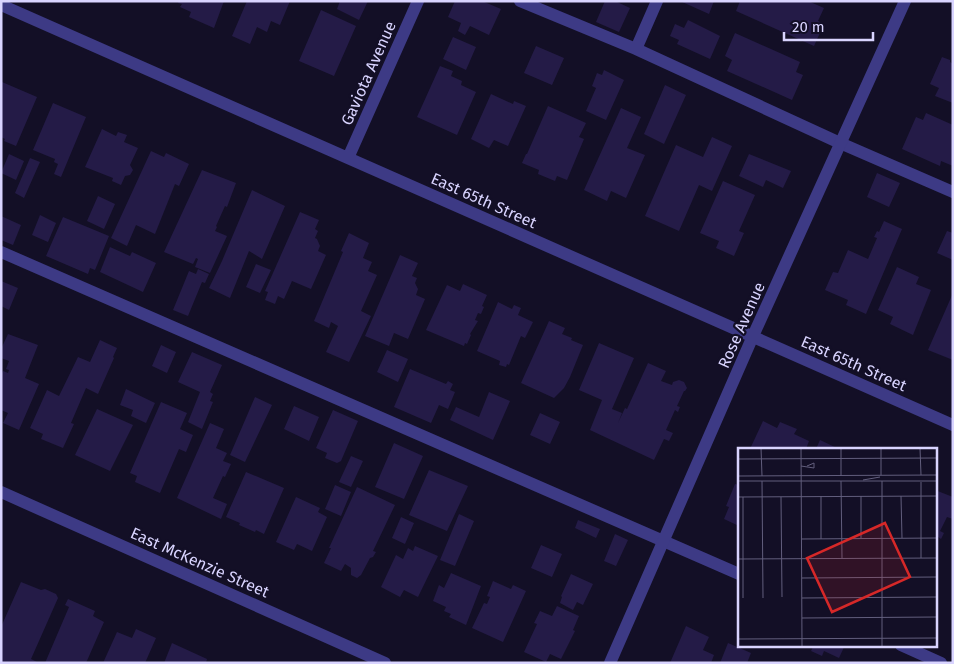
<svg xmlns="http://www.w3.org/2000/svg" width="954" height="664" viewBox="0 0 954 664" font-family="'Fira Sans',sans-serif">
  <rect width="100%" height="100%" fill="#130f26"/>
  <path fill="#241b47" d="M179 1H224L214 28 189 17 191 12 180 7 182 4 178 3Z
    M247 1H290L280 25 271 21 267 32 257 27 250 44 232 36Z
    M340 1H368L359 20 337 9Z
    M455 1H482L501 9 489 35 470 26 465 35 458 31 461 23 448 17Z
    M605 1H615L630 8 619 32 596 22Z
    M680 1H714L709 14Z
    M740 1H808L824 8 818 21 824 24 814 46 736 11Z
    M321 10 356 26 334 76 299 61Z
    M688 20 720 36 710 59 677 44 679 40 670 36 675 24 684 28Z
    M735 33 800 62 796 72 803 75 792 100 727 71 732 60 725 56Z
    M453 37 476 47 466 70 443 59Z
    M536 46 564 58 552 85 524 73Z
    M942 57 950 60V62L953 64V103L935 96 939 88 930 84Z
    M440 66 453 71 451 76 462 81 461 85 476 92 457 135 417 117Z
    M604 70 624 80 606 120 586 111 596 88 592 86 597 73 602 75Z
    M2 82 37 97 16 146 4 141 5 139 1 137Z
    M665 85 686 95 664 144 644 134Z
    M491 94 513 104 514 101 526 106 508 146 494 140 489 148 471 139Z
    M53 103 86 117 61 177 54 174 58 164 54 162 55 159 33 150Z
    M548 106 586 123 579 137 584 139 567 180 557 176 555 181 538 174 539 170 522 163 526 154H527Z
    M621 108 641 117 627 148 645 155 626 198 611 191 607 201 584 190Z
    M926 113 953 125V166L941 161 940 166 902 149 916 117 923 120Z
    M102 129 116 136 118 132 127 135 124 142 138 148 130 165 133 170 130 175 125 176 121 185 112 181 113 178 85 167Z
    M712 137 732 146 712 191 699 185 679 231 645 216 676 145 703 157Z
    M151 151 164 157 166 153 189 164 179 186 175 184 155 234 136 225 127 246 111 238Z
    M9 154 24 161 16 180 1 173Z
    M749 154 791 171 783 188 766 180 763 187 739 176Z
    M30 158 40 162 24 198 15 193Z
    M202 170 236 183 227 207 225 206 216 226 217 227 215 231 227 236 210 273 195 267 198 259 196 258 193 264 164 252Z
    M877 173 900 183 889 207 867 197Z
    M723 181 755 195 739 231 744 233 734 256 716 248 719 241 700 233Z
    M252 190 285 206 262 259 249 251 230 298 209 288 222 261Z
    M98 196 115 204 104 229 87 221Z
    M300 212 319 220 315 229 318 231 315 238 317 239 320 246 318 251 326 255 311 289 292 281 284 299 278 296 275 304 265 300 268 292 265 291Z
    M40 215 56 223 48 242 32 235Z
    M1 216 21 225 13 245 1 240Z
    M63 217 109 236 95 270 90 268 88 274 46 256Z
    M884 221 902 229 866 314 846 305 848 300 825 290 833 272 838 273 848 250 868 259 877 238 874 237 877 231 879 232Z
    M947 231 953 233V260L937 253Z
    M349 233 369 243 363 258 372 262 368 271 377 275 361 311 371 316 349 362 326 352 338 326 331 322 329 328 314 321 343 252 341 251Z
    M110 247 130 256 132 252 156 263 143 292 100 272Z
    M400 255 418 263 412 276 417 278 415 283 418 289 416 295 425 299 408 339 394 333 389 346 365 336Z
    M256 264 271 270 260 293 246 287Z
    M897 267 919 277 916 284 931 290 913 335 890 324 893 317 878 310Z
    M198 269 209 274 205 283 202 282 188 316 173 310 189 271 196 274Z
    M1 281 18 288 9 310 1 306Z
    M463 284 487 295 482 306 484 307 481 314 478 313 475 320 478 321 470 334 471 335 467 344 465 343 464 346 426 330 447 285 460 291Z
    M953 293V360L928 350Z
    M498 302 512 309 514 305 521 308 518 315 533 322 525 338 521 336 509 365 507 364 506 367 499 365 500 361 477 351Z
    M549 321 565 328 562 334 572 338 571 340 583 345 570 377 564 388 554 398 521 383Z
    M8 334 38 345 25 378 39 384 19 430 3 423 8 413 1 410V375L3 371 8 373 9 370 6 369 9 361 1 358V349Z
    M100 340 117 348 113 357 114 358 98 394 86 388 71 423 74 424 63 448 41 439 43 434 30 428 47 390 59 396 78 357 90 362Z
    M599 343 634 358 612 409 622 413 618 423 625 408 627 409 648 363 666 371 661 381 672 385 673 382 679 380 684 382 687 388 685 391H684L677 406 680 407 678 412 675 410 666 430 673 433 669 441 664 439 654 460 590 430 602 400 579 390Z
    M161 345 176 352 167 373 152 366Z
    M387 350 408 359 398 382 377 372Z
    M192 352 222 365 210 392 213 394 210 401 213 402 202 429 188 422 200 392 178 382Z
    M410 369 446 384 448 381 453 384 450 390 455 392 448 409 439 405 431 423 394 407Z
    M126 389 155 403 146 423 131 416 133 410 120 405Z
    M489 392 510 401 493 440 450 420 456 407 479 417Z
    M255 397 272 405 245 462 230 455Z
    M161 402 187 413 180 429 193 435 186 452 179 449 160 493 135 482 137 476 130 473Z
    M294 406 319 417 309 441 284 429Z
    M97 409 133 425 110 471 75 455Z
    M333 410 358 421 341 461 337 463 325 458 327 453 316 448Z
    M540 413 560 422 550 444 530 435Z
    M763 421 777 428 780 422 797 429 794 434 809 441 806 449H750Z
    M210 423 224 429 216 448 227 453 223 461 231 464 225 477 223 476 213 498 227 504 221 519 177 498Z
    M820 440 839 449H816Z
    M394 443 423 456 404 499 375 487Z
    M351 456 363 461 351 487 339 482Z
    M429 470 468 486 447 531 409 515Z
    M246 472 284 488 264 534 256 530 255 532 239 525 240 523 226 517Z
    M735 484 739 485V526L724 519 729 507 726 506Z
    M335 485 351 492 341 516 325 509Z
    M357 487 395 505 373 551 376 552 373 557 370 558 361 575 357 578 351 575V568L345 564 341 571 324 563 331 548H329Z
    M935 490 953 497V519L947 517 940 531 944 533 941 539 938 537 935 545Z
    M296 497 320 508 318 512 327 517 312 551 297 544 294 550 276 542Z
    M459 514 474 521 455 566 440 560Z
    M401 517 414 523 405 544 392 538Z
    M578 520 600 529 596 538 575 528Z
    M615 534 628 540 616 566 604 561Z
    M541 545 562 554 552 577 531 568Z
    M415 546 438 556 418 597 404 590 400 597 381 587 396 555 403 559 408 548 413 551Z
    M451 573 481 586 466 625 449 617 451 614 444 611 446 607 433 601 439 585 444 588Z
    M571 574 593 584 583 605 577 602 573 610 560 603 562 597 561 596Z
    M493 581 511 589 513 585 526 591 503 642 472 628 484 603 487 604 490 597 487 596Z
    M21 582 41 590 45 589 56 594 58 598 31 659 39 663H1V627Z
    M68 599 95 611 93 616 104 622 86 663H45L69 607 65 605Z
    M557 606 579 616 573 630 575 631 561 659 550 654 546 662 524 652 537 624 534 623 540 611 552 616Z
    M686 626 709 637 703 650 714 655 711 663H670Z
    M136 629 156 638 145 663H103L117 632 132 638Z
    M172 643 207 659 206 663H164Z
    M728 643 751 653 747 663H720Z
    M810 645H845L839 658 824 651 822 656 811 651 813 647Z"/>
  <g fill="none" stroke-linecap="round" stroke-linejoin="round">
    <path stroke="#3d3a85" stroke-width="12" d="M520 1 636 49 840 143 953 192
      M636 49 657 1
      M1 252 739 574
      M901 645 941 663"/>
    <path stroke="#3d3a85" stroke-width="12" d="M1 5 953 425
      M348 158 418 1
      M1 492 385 663
      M610 663 753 336 905 1"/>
  </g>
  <g text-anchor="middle" stroke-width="4.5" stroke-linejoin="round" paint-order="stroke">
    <g font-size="16" fill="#d9d4ff" stroke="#130f26">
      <text transform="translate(368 73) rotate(-66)" y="6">Gaviota Avenue</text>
      <text transform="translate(484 200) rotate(24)" y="6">East 65th Street</text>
      <text transform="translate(741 325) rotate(-66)" y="6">Rose Avenue</text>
      <text transform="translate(854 363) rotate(24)" y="6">East 65th Street</text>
      <text transform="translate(200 562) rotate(24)" y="6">East McKenzie Street</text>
    </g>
  </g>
  <g transform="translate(738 448)">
    <rect width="199" height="199" fill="#130f26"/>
    <path fill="none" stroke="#625e7d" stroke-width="1" d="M23 0 24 28M63 0 64 198M103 0V28M143 0V27M182 0 183 27M0 11 199 10M63 18 76 20V15L69 18M0 28 199 27M125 32 142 29M0 33H199M24 33 25 150M103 33 104 110M144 33V198M183 34V110M123 48V90M163 48 164 90M0 49 199 48M5 49V150M43 49 44 149M63 91 199 90M83 91V48M0 111 199 110M64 130 199 129M64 150 199 149M64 170 199 169M0 191 199 190"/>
    <path fill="#d62828" fill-opacity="0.15" stroke="#d62828" stroke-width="2.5" d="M147 75 172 129 94 164 69 110Z"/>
    <rect width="199" height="199" fill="none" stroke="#d9d4ff" stroke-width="2.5"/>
  </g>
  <rect width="954" height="664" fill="none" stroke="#d9d4ff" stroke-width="5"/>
  <path d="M784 32v8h89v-8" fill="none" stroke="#d9d4ff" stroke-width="2.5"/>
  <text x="792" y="32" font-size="15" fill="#d9d4ff" stroke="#130f26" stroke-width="4" paint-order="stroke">20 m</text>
</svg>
